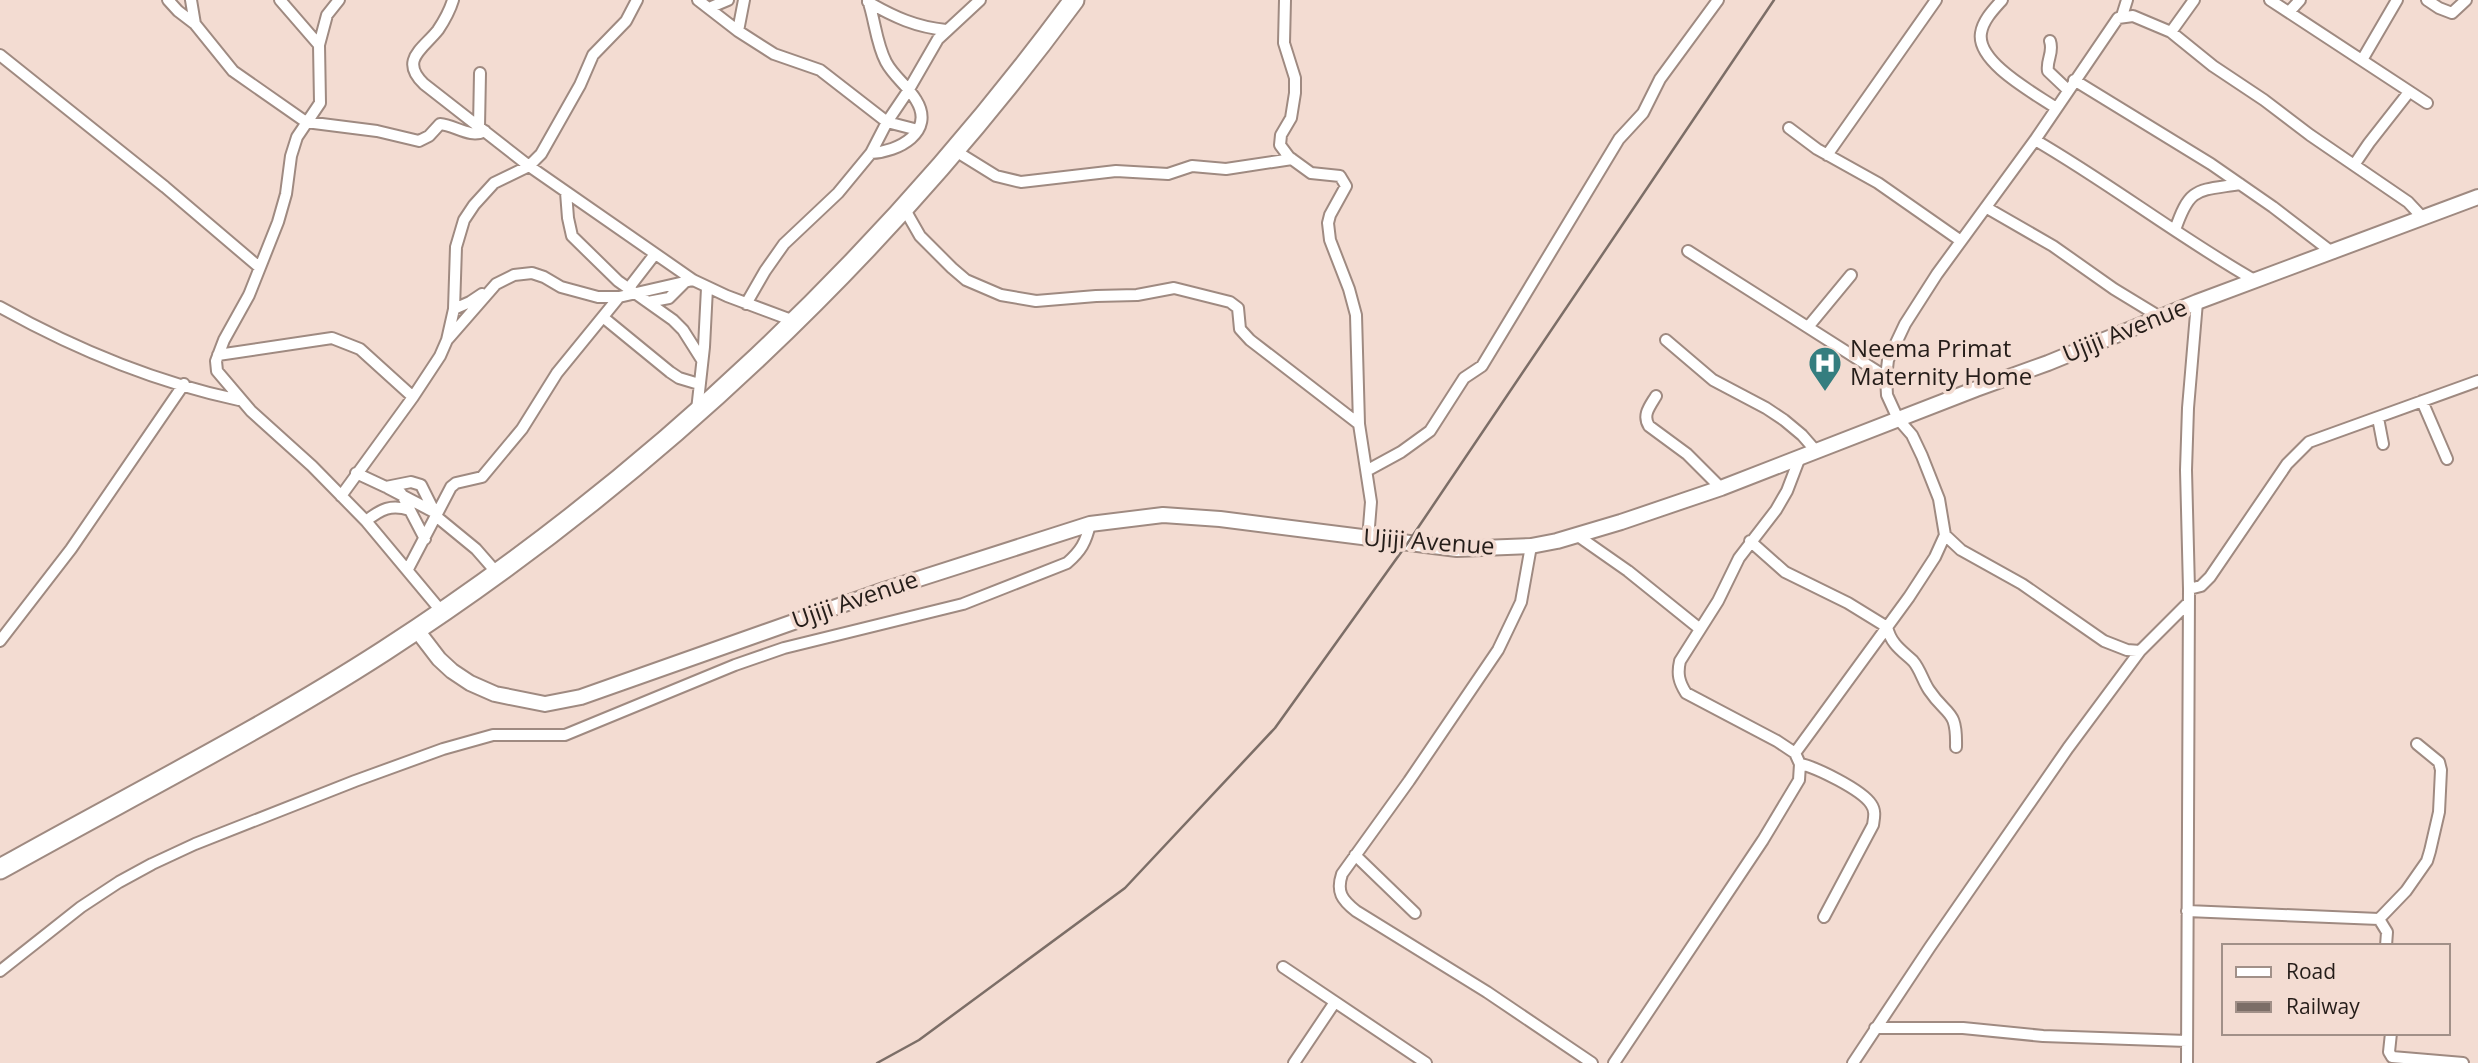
<svg xmlns="http://www.w3.org/2000/svg" width="2478" height="1063" viewBox="0 0 2478 1063" font-family="'Open Sans',sans-serif">
  <rect width="100%" height="100%" fill="#f3dcd2"/>
  <g fill="none" stroke-linecap="round" stroke-linejoin="round">
    <defs>
      <path id="street" d="M168 0 178 11 195 24 233 71 306 122 377 131 419 141 429 136 440 124C455 125 470 139 485 131
        M191 0 195 24
        M280 0 319 45
        M339 0 327 15 319 45 320 103 297 137 291 156 286 194 278 222 249 295 224 340 216 361 217 371 251 411 312 466 366 521 442 612
        M453 0C450 10 444 21 438 30 423 49 399 60 424 84L529 166 693 280 727 296 794 321
        M698 0 738 31 774 54 820 70 887 122 918 130
        M868 0C875 20 876 43 886 62 894 77 908 86 916 100 936 132 898 152 871 153
        M1285 0 1284 43 1295 78V93L1291 118 1281 135 1280 145 1289 157 1311 173 1340 176 1346 186 1330 215 1328 223 1330 240 1349 289 1356 315 1359 424 1371 502 1368 539
        M2002 0C1994 9 1983 20 1981 33 1976 62 2034 93 2056 108
        M2270 0 2427 103
        M2427 0 2439 8 2452 13 2466 0
        M868 2C894 17 916 27 946 30
        M709 8 728 0
        M2289 12 2300 0
        M2122 16 2127 0
        M738 31 744 0
        M2171 32 2194 0
        M2050 41C2054 53 2046 60 2048 71L2068 90
        M0 55 165 187 259 267
        M2362 60 2397 0
        M2074 80 2211 164 2273 207 2333 253
        M479 127 480 73
        M1789 128 1817 149 1878 183 1961 241
        M2035 140C2111 184 2180 238 2256 281
        M954 150 996 176 1021 182 1116 171 1168 174 1192 166 1226 169 1292 159
        M1827 155 1936 0
        M2354 165 2369 143 2409 92
        M566 192 568 218 572 236 618 281 673 320 683 330 702 360
        M904 208 920 236 952 268 966 280 1001 295 1036 301 1096 296 1137 295 1174 288 1230 302 1238 308 1240 329 1250 340 1359 424
        M1987 208 2053 246 2114 289 2160 317
        M2175 230C2190 186 2197 191 2240 184
        M1688 251 1886 377
        M628 289 655 254
        M648 302 669 298 685 282
        M746 304 765 271 784 244 838 193 871 153 887 122 908 91 938 39 980 0
        M0 307C75 349 155 382 239 400
        M454 309 470 302 482 294
        M604 318 670 372 679 378 699 384
        M1808 327 1851 275
        M448 339 496 284 514 275 532 273 544 277 561 287 598 297H619
        M1666 340 1713 380 1766 408 1784 420 1802 435 1816 451
        M218 355 332 338 360 349 413 397
        M1656 396C1650 406 1642 415 1649 426L1687 454 1721 488
        M2422 401 2447 459
        M697 410 704 347 707 288
        M2378 418 2383 444
        M1368 470 1401 452 1430 431 1464 378 1482 366 1619 139 1643 113 1660 79 1718 0
        M356 473 386 487 411 482 421 485 437 517 476 549 497 573
        M388 488 434 512
        M401 493 425 539
        M341 496 413 397 440 356 447 340 454 309 456 247 464 220 474 205 494 183 529 166 541 154 580 85 593 55 626 21 637 0
        M366 521C381 509 391 504 410 510
        M1945 535 1961 550 2022 584 2104 641 2127 650 2140 651
        M1578 536 1628 571 1700 629
        M1750 541 1785 572 1848 603 1887 627C1891 644 1901 650 1913 661 1920 669 1923 681 1929 690 1947 717 1957 708 1956 747
        M1531 546 1521 602 1498 650 1409 781 1342 874C1336 892 1342 900 1356 911L1487 992 1592 1063
        M408 569 451 487 456 483 482 477 522 429 557 373 619 297 693 280
        M2189 589 2201 586 2210 577 2287 464 2309 442 2478 381
        M0 641 71 549 184 384
        M1795 753 1909 597 1935 557 1945 535 1939 499 1922 456 1912 435 1898 419 1887 395 1886 377 1888 360 1905 324 1937 274 2035 140 2118 18 2133 16 2171 32 2213 66 2264 100 2310 135 2408 202 2423 218
        M1800 764C1816 767 1862 790 1871 804 1876 811 1874 818 1873 825L1824 917
        M1355 855 1415 913
        M2187 911 2379 919 2387 932 2386 946
        M2379 919 2406 891 2427 861 2430 851 2439 812 2441 770 2439 762 2417 744
        M1283 967 1426 1063
        M0 971 81 907 119 882 152 864 195 844 355 781 443 749 493 735H565L735 665 784 648 963 604 1067 563C1081 551 1086 542 1090 524
        M1875 1028H1963L2043 1036 2187 1041
        M2391 1033 2389 1052 2392 1057 2463 1063
        M1294 1063 1335 1002
        M1614 1063 1763 840 1799 780 1800 764 1795 753 1777 741 1686 693C1679 682 1677 674 1680 661L1718 601 1739 558 1776 510 1787 491 1800 457
        M1853 1063 1930 947 2068 748 2140 651 2188 603
        M2187 1063 2189 589 2186 470 2188 408 2197 302"/>
      <path id="secondary" d="M416 629 439 659 452 671 470 683 495 694 545 704 581 697 884 590 1090 524 1163 515 1220 519 1457 549 1531 546 1557 541 1621 522 1721 488 1976 389 2048 363 2197 302 2478 197"/>
      <path id="highway" d="M0 869C128 797 260 731 384 651 650 479 886 255 1074 0"/>
    </defs>
    <use href="#street" stroke="#9f8a81" stroke-width="14"/>
    <use href="#secondary" stroke="#9f8a81" stroke-width="18"/>
    <use href="#highway" stroke="#9f8a81" stroke-width="23"/>
    <use href="#street" stroke="#fff" stroke-width="10"/>
    <use href="#secondary" stroke="#fff" stroke-width="14"/>
    <use href="#highway" stroke="#fff" stroke-width="19"/>
    <path stroke="#7c6e67" stroke-width="2.5" d="M877 1063 919 1040 1125 888 1275 728 1407 544 1774 0"/>
  </g>
  <defs>
    <symbol id="hospital-pin" viewBox="-11 -11 22 30"><path d="M0 17L-7.5 6A9.5 9.5 0 1 1 7.5 6Z" fill="#357e7f" stroke="#f3dcd2"/><path d="M-5-5h3v3.5h4V-5h3V5h-3V1.5h-4V5h-3Z" fill="#fff"/></symbol>
  </defs>
  <g fill-rule="evenodd">
    <use href="#hospital-pin" x="1806" y="344" width="38" height="52"/>
  </g>
  <g text-anchor="middle" stroke-width="7" stroke-linejoin="round" paint-order="stroke">
    <g font-size="24" fill="#251d19" stroke="#f3dcd2">
      <text transform="translate(2125 331) rotate(-22)" y="8">Ujiji Avenue</text>
      <text transform="translate(1429 542) rotate(4)" y="8">Ujiji Avenue</text>
      <text transform="translate(855 600) rotate(-19)" y="8">Ujiji Avenue</text>
    </g>
    <g font-size="24" fill="#251d19" stroke="#f3dcd2" text-anchor="start">
      <text x="1850" y="357">Neema Primat<tspan x="1850" dy="28">Maternity Home</tspan></text>
    </g>
  </g>
  <rect x="2222" y="944" width="228" height="91" fill="#f3dcd2" stroke="#a19088" stroke-width="2"/>
  <rect x="2236" y="967" width="35" height="10" fill="#ffffff" stroke="#a19088" stroke-width="2"/>
  <text x="2286" y="979" font-size="21" fill="#251d19">Road</text>
  <rect x="2236" y="1002" width="35" height="10" fill="#7c6e67" stroke="#a19088" stroke-width="2"/>
  <text x="2286" y="1014" font-size="21" fill="#251d19">Railway</text>
</svg>
